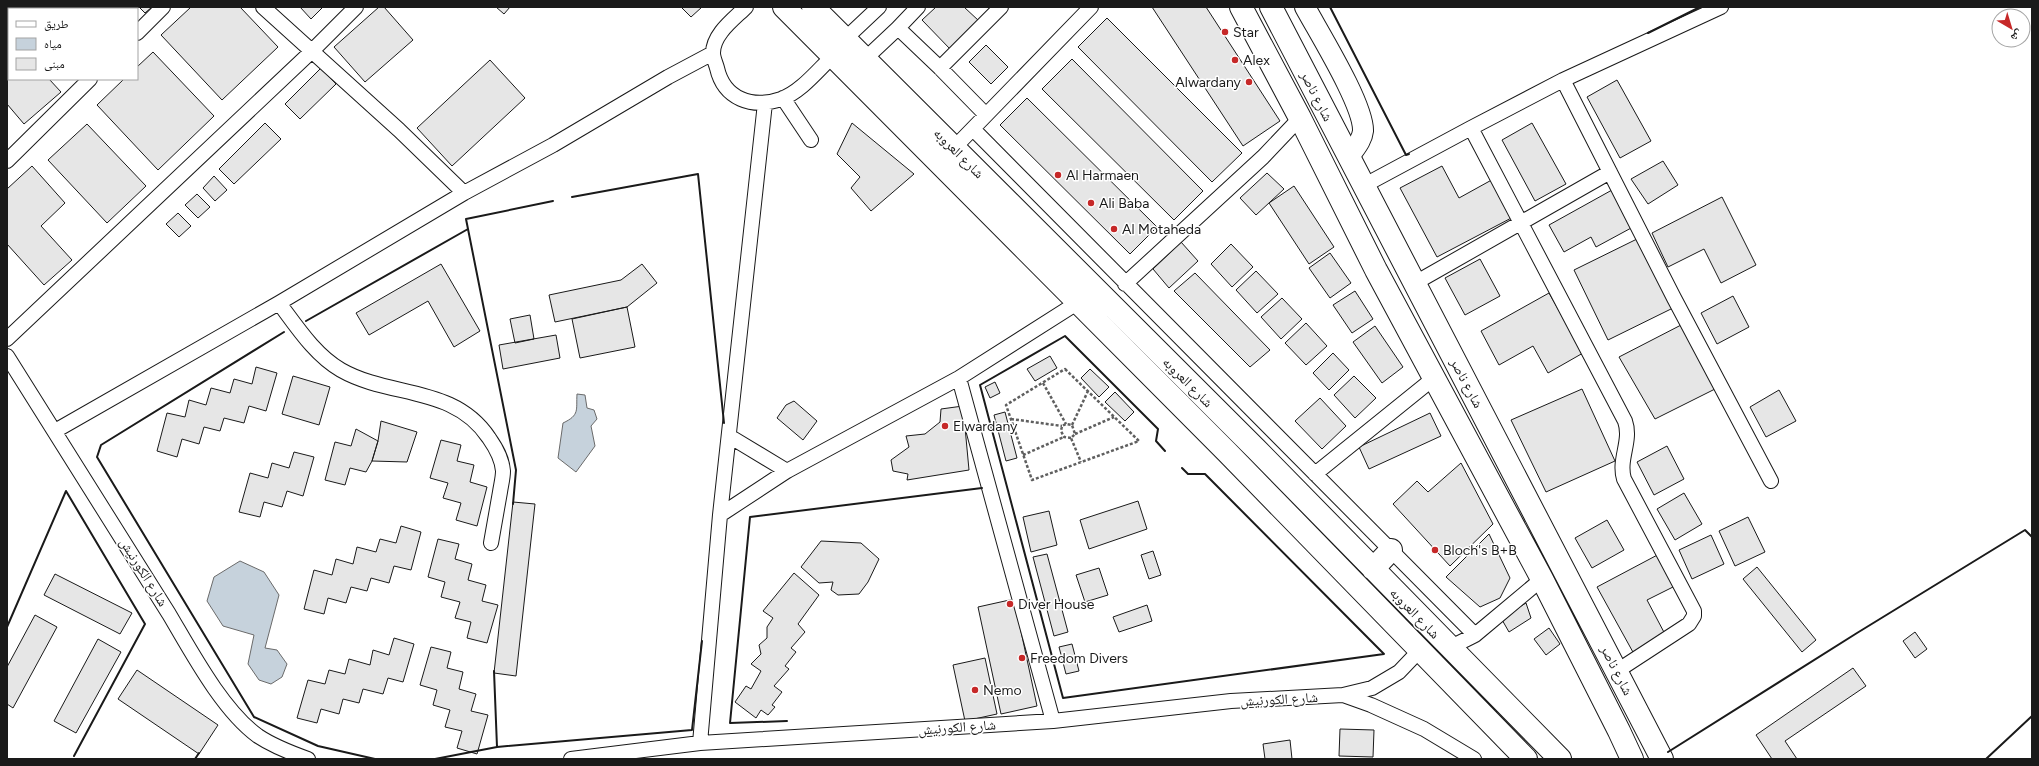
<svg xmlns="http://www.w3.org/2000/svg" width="2039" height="766" viewBox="0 0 2039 766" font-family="Figtree,'Noto Naskh Arabic',sans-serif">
  <rect width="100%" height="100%" fill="#fff"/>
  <path fill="#c6d2dc" stroke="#6a6a6a" d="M577 394 585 395 587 408 594 410 597 419 591 426 595 446 576 472 558 458 563 423C580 415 576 410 577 394Z
    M240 561 264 572 279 595 265 648 277 650 287 664 282 677 271 684 259 680 248 664 254 635 223 626 207 601 214 577Z"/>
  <path fill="#e6e6e6" stroke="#1a1a1a" d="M85 7H108L110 9H83Z
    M139 7H152L145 13Z
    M191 7H240L278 47 222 100 161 35Z
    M300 7H323L311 19Z
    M379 7H384L413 40 365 82 334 47Z
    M496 7H510L504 14Z
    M681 7H702L691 17Z
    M936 7H964L979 21 951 50 922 20Z
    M1152 7H1206L1280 121 1243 146Z
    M1107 18 1242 153 1212 182 1078 47Z
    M986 45 1008 67 991 84 969 62Z
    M153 52 214 116 158 170 97 105 124 79H137V67Z
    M1072 59 1203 191 1174 220 1042 89Z
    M490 60 525 98 452 166 417 128Z
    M321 68 336 84 300 119 285 104Z
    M9 72V79H49L61 92 24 124 7 104V74Z
    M1617 80 1651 141 1620 158 1587 97Z
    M1027 98 1157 227 1130 254 1000 125Z
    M265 123 281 139 234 184 219 169Z
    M852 123 914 174 871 211 851 188 860 177 837 154Z
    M1532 123 1566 184 1535 201 1502 140Z
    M87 124 146 186 107 223 48 160Z
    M1663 161 1678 185 1648 204 1631 179Z
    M32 166 65 203 41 226 72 260 44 285 7 244V189Z
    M1442 166 1459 198 1497 177 1517 215 1437 257 1400 188Z
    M1267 173 1284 189 1256 215 1240 198Z
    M214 176 227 190 215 201 203 188Z
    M1294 186 1334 247 1309 264 1269 203Z
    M1612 190 1633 227 1596 247 1591 237 1564 252 1549 225Z
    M197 194 210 207 198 218 185 205Z
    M1722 197 1756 265 1721 283 1704 249 1668 267 1652 233Z
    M178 213 191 226 179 237 166 224Z
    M1639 238 1673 308 1608 340 1574 270Z
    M1181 242 1198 261 1169 288 1153 269Z
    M1231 244 1253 267 1232 287 1211 264Z
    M1330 253 1351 283 1330 298 1309 268Z
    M1480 259 1500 296 1465 315 1445 278Z
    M441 264 480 331 454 347 428 301 369 335 356 313Z
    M642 264 657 283 627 307 555 322 549 295 621 280Z
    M1256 271 1278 294 1257 313 1236 290Z
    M1195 273 1270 350 1250 367 1174 291Z
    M1355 291 1373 319 1352 333 1333 305Z
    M1549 293 1583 353 1548 373 1533 346 1499 365 1481 331Z
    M1733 296 1749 327 1717 344 1701 313Z
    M1282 298 1302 319 1281 339 1261 317Z
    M627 307 635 347 580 358 572 319Z
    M530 315 534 339 515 343 510 319Z
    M1306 323 1327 346 1306 365 1285 343Z
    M1683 324 1719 387 1655 419 1619 357Z
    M1375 326 1403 367 1382 383 1353 342Z
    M556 335 560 358 503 369 499 345Z
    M1333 353 1349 370 1329 390 1313 373Z
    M1050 356 1057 368 1035 381 1027 369Z
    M256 367 277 373 266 411 249 406 244 423 224 418 220 431 204 427 199 444 182 439 177 457 157 451 167 413 185 417 189 400 206 405 211 388 230 393 234 379 252 384Z
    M1090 369 1109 387 1099 397 1081 378Z
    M293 376 330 387 319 425 282 414Z
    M1354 376 1376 398 1355 418 1334 395Z
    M995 382 1000 393 990 398 985 387Z
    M1582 389 1615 461 1546 492 1511 420Z
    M1779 390 1796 421 1766 437 1750 407Z
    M1115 392 1134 412 1125 421 1105 402Z
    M1320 398 1346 426 1322 449 1295 421Z
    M794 401 817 421 803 440 777 418 786 405Z
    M963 406 969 470 907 480 908 474 893 471 891 460 909 447 906 436 925 434 940 422 941 409Z
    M1005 412 1017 458 1006 461 994 415Z
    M1430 413 1441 436 1369 469 1359 447Z
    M381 421 417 432 407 462 372 461 378 441Z
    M356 429 378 441 372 461 366 472 350 468 345 485 325 480 335 442 351 446Z
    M441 440 461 445 457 461 474 465 470 482 487 487 477 526 456 520 461 503 443 498 448 483 430 478Z
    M1667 446 1684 479 1654 495 1637 462Z
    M294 452 314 457 303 496 287 491 282 507 264 502 260 517 239 512 250 473 268 478 272 463 289 468Z
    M1461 463 1493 524 1450 566 1393 504 1417 481 1428 492Z
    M1684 493 1702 524 1675 540 1657 509Z
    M1138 501 1147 529 1089 549 1080 520Z
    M513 502 535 504 516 676 494 673Z
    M1049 511 1057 545 1031 552 1023 517Z
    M1748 517 1765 552 1735 566 1719 531Z
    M1607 520 1624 550 1592 568 1575 538Z
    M401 526 421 532 411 570 394 566 389 583 371 578 367 591 351 587 346 603 328 598 324 614 304 609 314 570 332 575 336 559 353 564 357 547 376 552 380 539 396 543Z
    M1489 534 1510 578 1500 598 1480 607 1446 577Z
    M1711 535 1724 564 1692 579 1679 550Z
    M438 539 459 544 455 559 472 564 468 580 486 585 482 601 498 605 487 643 467 638 471 622 455 618 460 602 441 597 445 582 428 577Z
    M821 541 861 543 879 559 868 582 859 594 838 595 831 590 833 582 819 583 801 567Z
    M1153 551 1161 575 1149 579 1141 555Z
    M1663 552 1679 584 1647 600 1666 636 1634 654 1597 587Z
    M1047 554 1068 632 1054 636 1033 557Z
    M1757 567 1816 640 1802 652 1743 579Z
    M1099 568 1108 595 1085 602 1076 575Z
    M794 573 819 595 798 624 805 632 791 648 796 652 785 666 789 669 774 686 782 692 772 705 775 707 768 715 761 710 756 718 735 702 746 686 751 689 761 671 751 664 761 654 759 645 767 638V627L773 618 763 611Z
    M55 574 132 613 120 634 44 595Z
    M1014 599 1037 706 1001 714 978 607Z
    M1526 603 1531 618 1509 632 1501 618Z
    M1147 605 1152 621 1119 632 1113 617Z
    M35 615 57 627 13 708 7 704V667Z
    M1549 628 1560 644 1546 655 1534 639Z
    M1915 632 1927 649 1915 658 1903 641Z
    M394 638 414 644 403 682 388 678 383 694 363 689 359 703 343 699 339 714 321 709 317 723 297 718 308 680 325 684 329 670 345 674 349 659 370 665 373 650 389 655Z
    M98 639 121 652 76 733 54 721Z
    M1072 644 1079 671 1066 674 1059 647Z
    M431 647 451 652 447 668 463 672 459 689 476 694 471 711 488 715 477 754 457 748 462 731 445 727 450 710 433 705 437 690 420 685Z
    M985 658 997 714 965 721 953 665Z
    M1853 668 1866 686 1785 741 1797 759H1772L1756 735Z
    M137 670 218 725 199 754 118 699Z
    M1340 729 1374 730 1373 757 1339 756Z
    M1290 740 1292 759H1265L1263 744Z"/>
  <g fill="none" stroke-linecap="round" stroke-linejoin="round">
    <defs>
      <path id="street" d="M263 7 399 130 464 193
        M746 7C734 19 713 34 713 53 713 58 716 64 717 68 724 99 752 109 781 99 801 92 818 70 833 56
        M898 28 940 68 986 115
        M137 33 163 7
        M845 39 879 7
        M865 59 898 28 918 7
        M940 68 1001 7
        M1563 80 1674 298 1771 481
        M783 98 811 140
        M1471 128 1625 421C1632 441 1618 459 1624 479L1694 611V616L1689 624 1617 671
        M973 129 1475 635
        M954 148 1091 7
        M7 161 90 79
        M1363 186 1471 128 1563 80 1721 7
        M1415 283 1610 172
        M1125 284 1263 157 1300 118
        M279 303C297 327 315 355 341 370 390 398 454 385 489 438 496 448 502 458 503 471 503 478 501 485 500 492 497 509 494 526 491 543
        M7 339 311 52 356 7
        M7 356 169 614C191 651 222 710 258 736 273 746 291 753 308 759
        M959 378 1053 721
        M55 431 279 303 464 193 553 145 668 77 713 53
        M729 436 787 471
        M1315 474 1434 378
        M720 515 787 471 959 378 1077 303
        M1449 648 1475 635 1542 579
        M1343 695 1371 705 1424 729 1474 759
        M700 743 720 515 765 103
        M571 759 700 743 1053 721 1231 701 1343 695 1372 688 1399 672 1420 650"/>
      <path id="secondary" d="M1305 7C1319 33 1364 105 1363 131 1362 141 1354 149 1349 157"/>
      <path id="primary" d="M784 7 1227 452 1526 759
        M813 7 1256 449 1560 759
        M1241 7 1300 118 1376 270 1542 579 1619 731 1632 759
        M1271 7 1662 759
        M1373 569 1391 550"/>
    </defs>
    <use href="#street" stroke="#1a1a1a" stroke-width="16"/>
    <use href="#secondary" stroke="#1a1a1a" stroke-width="22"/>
    <use href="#primary" stroke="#1a1a1a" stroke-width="24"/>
    <path stroke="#5f5f5f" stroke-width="2.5" stroke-dasharray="3 2" stroke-linecap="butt" d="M1065 369 1139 441 1032 480 1006 405Z
      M1043 383 1066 424
      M1011 419 1062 426
      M1072 425 1088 391
      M1075 434 1114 417
      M1071 438 1064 437 1061 431 1062 426 1066 424 1072 425 1075 434 1071 438 1081 462
      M1023 455 1064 437"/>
    <use href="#street" stroke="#fff" stroke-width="14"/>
    <use href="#secondary" stroke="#fff" stroke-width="20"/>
    <use href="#primary" stroke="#fff" stroke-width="22"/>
    <path stroke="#1a1a1a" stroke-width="2" d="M1330 7 1406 155 1409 154
      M1648 33 1700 7
      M572 197 698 174 724 423
      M306 321 468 229
      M284 332 101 445 97 457 254 717 318 746 375 759
      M1165 451 1156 441 1158 429 1065 336 980 385 1063 698 1384 654 1205 474H1188L1182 468
      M513 504 516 470 466 219 553 201
      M7 627 66 491 145 624 74 756
      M494 671 497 747
      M787 721 730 723 750 517 982 488
      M1668 752 1857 633 2025 530 2032 537
      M195 759 199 753
      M435 759 497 747 692 730 702 641
      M1986 759 2032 716"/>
  </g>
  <g fill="#c62828" stroke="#fff" stroke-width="1.5">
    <circle cx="1225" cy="32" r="4"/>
    <circle cx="1235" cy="60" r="4"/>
    <circle cx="1249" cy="82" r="4"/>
    <circle cx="1058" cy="175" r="4"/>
    <circle cx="1091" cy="203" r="4"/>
    <circle cx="1114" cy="229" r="4"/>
    <circle cx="945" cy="426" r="4"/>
    <circle cx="1435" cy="550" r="4"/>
    <circle cx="1010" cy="604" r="4"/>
    <circle cx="1022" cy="658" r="4"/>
    <circle cx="975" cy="690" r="4"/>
  </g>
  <g text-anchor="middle" stroke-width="3" stroke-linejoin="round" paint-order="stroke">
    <g font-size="14" fill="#1a1a1a" stroke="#fff" text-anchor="start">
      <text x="1233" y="37">Star</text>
      <text x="1243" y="65">Alex</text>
      <text x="1241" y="87" text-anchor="end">Alwardany</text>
      <text x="1066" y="180">Al Harmaen</text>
      <text x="1099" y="208">Ali Baba</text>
      <text x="1122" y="234">Al Motaheda</text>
      <text x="953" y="431">Elwardany</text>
      <text x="1443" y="555">Bloch's B+B</text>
      <text x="1018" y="609">Diver House</text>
      <text x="1030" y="663">Freedom Divers</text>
      <text x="983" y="695">Nemo</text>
    </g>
    <g font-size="14" fill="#1a1a1a" stroke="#fff">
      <text transform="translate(1317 96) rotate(63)" y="5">شارع ناصر</text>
      <text transform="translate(959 153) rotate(45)" y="5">شارع العروبه</text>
      <text transform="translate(1188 382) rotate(45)" y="5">شارع العروبه</text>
      <text transform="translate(1467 383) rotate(62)" y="5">شارع ناصر</text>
      <text transform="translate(144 572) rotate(58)" y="5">شارع الكورنيش</text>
      <text transform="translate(1415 613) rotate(46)" y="5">شارع العروبه</text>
      <text transform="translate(1617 670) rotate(63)" y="5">شارع ناصر</text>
      <text transform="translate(1279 699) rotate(-3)" y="5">شارع الكورنيش</text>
      <text transform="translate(957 727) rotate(-4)" y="5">شارع الكورنيش</text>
    </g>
  </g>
  <rect width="2039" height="766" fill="none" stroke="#1a1a1a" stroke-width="16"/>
  <rect x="8" y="8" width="130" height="72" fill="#ffffff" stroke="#a3a3a3"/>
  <rect x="16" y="21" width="20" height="6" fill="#ffffff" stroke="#a3a3a3"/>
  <text x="44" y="28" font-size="12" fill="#1a1a1a">طريق</text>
  <rect x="16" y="38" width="20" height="12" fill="#c6d2dc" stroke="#a3a3a3"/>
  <text x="44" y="48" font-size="12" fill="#1a1a1a">مياه</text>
  <rect x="16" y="58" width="20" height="12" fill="#e6e6e6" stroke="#a3a3a3"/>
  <text x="44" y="68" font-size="12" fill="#1a1a1a">مبنى</text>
  <g transform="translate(2011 28) rotate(142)"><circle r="19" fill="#ffffff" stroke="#a3a3a3"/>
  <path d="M0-3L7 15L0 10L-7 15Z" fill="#c62828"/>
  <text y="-6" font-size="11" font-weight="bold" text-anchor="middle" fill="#1a1a1a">ش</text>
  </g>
</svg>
